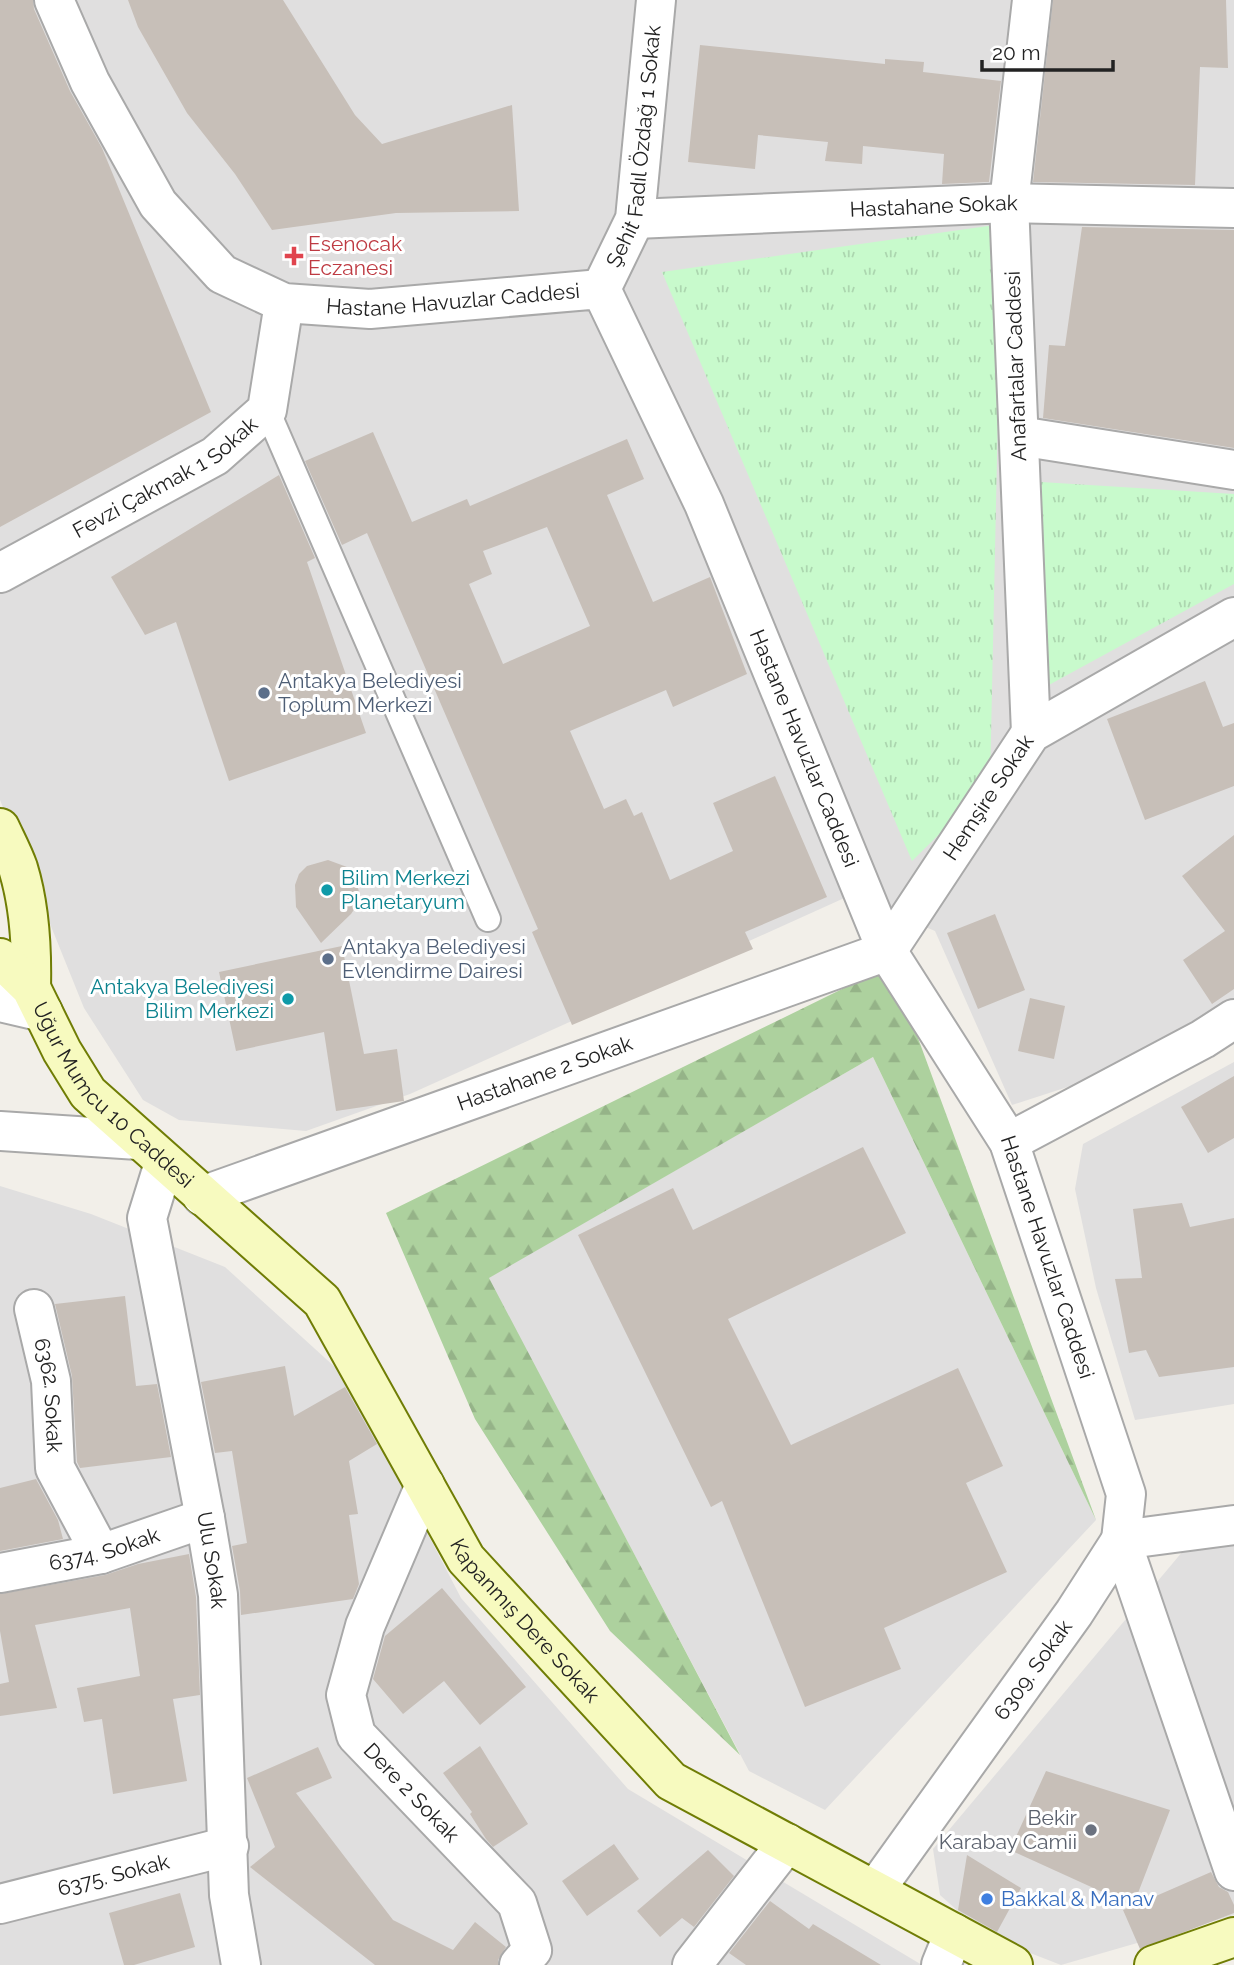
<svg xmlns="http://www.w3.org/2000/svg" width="1234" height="1965" viewBox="0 0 1234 1965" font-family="Raleway,sans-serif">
  <defs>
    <pattern id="forest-firs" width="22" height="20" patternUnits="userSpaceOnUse" patternTransform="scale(1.75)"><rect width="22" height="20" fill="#add19e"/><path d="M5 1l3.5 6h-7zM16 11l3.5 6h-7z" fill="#95b388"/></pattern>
    <pattern id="park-tufts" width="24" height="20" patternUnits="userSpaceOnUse" patternTransform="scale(1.75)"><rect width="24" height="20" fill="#c8facc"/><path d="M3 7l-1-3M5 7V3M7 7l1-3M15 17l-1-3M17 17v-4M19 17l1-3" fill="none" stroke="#acd6af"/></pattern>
  </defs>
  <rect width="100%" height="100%" fill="#f2efe9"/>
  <path fill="#e0dfdf" d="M0 0H1234V1000L1086 1081 1012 1105 935 931 851 895 410 1094 306 1131 179 1120 143 1100 84 1008 0 800Z
    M873 1057 1096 1520 825 1810 749 1771 488 1278Z
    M1234 1062V1404L1135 1420 1096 1288 1075 1189 1083 1144Z
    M0 1186 91 1214 225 1267 347 1378 461 1598 628 1789 922 1965H0Z
    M1234 1540V1915L1061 1965 986 1936 940 1895 933 1849 1183 1551Z"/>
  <path fill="url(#forest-firs)" d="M891 965 1096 1520 873 1057 489 1278 740 1755 610 1631 475 1419 386 1213Z"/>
  <path fill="url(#park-tufts)" d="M1002 224 990 784 912 861 662 272Z
    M1041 482 1234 494V584L1047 686Z"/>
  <path fill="#c7bfb8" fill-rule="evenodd" d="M0 0H33L34 9 70 91 102 148 211 412 0 527Z
    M128 0H283L355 115 382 144 512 105 519 211 396 213 272 230 235 174 187 113 138 27Z
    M1053 0H1226L1228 68 1200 67 1195 185 1033 182Z
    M700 45 885 64V59L924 62 923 72 1001 81 989 182 942 184 944 154 863 146 862 164 825 161 828 142 758 135 755 169 688 162Z
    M1082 227 1234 230V448L1043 418 1049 345 1065 346Z
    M373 432 412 522 467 499 470 506 627 439 644 479 607 495 653 602 710 577 747 674 673 707 666 690 570 731 604 809 626 799 634 816 642 812 670 880 733 851 713 803 775 776 827 897 745 932 753 949 572 1025 532 932 538 929 367 533 342 545 305 461ZM547 527 590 626 503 664 469 584 492 574 483 551Z
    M279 475 315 558 307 562 366 733 229 781 176 622 145 635 111 577Z
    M1205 681 1223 727 1234 723V786L1145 820 1107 719Z
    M1234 835V989L1212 1004 1183 960 1225 931 1182 876Z
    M328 860 347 867 354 875 360 895 357 905 351 914 321 943 296 907 295 885 299 874 307 866Z
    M995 914 1025 990 978 1009 947 933Z
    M342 946 364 1054 397 1049 404 1101 336 1111 324 1032 236 1051 219 972Z
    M1030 998 1065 1006 1054 1059 1018 1051Z
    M1234 1076V1138L1208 1153 1181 1107Z
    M863 1147 906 1233 728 1319 791 1445 958 1368 1003 1466 966 1483 1007 1572 884 1628 901 1669 805 1707 722 1501 711 1507 578 1235 673 1188 693 1230Z
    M1182 1203 1190 1227 1234 1218V1367L1159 1377 1146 1350 1129 1353 1115 1279 1142 1278 1133 1209Z
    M125 1296 136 1386 157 1384 171 1457 80 1468 77 1462 72 1376 55 1304Z
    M285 1366 294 1416 345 1387 377 1444 349 1461 358 1514 349 1515 359 1584 353 1599 241 1615 240 1591 232 1546 247 1543 232 1451 215 1453 201 1382Z
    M36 1479 58 1520 63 1539 0 1551V1488Z
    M189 1554 196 1597 200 1695 173 1699 187 1781 113 1794 102 1719 84 1722 77 1688 140 1676 130 1608 35 1625 57 1708 0 1716V1684L9 1682 0 1631V1594L105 1575 138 1564Z
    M442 1588 526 1687 480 1725 444 1681 403 1714 373 1679 385 1636Z
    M480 1746 528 1824 493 1847 486 1839 470 1814 472 1812 443 1773Z
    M318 1747 332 1778 296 1793 393 1920 453 1950 475 1922 506 1947 498 1960V1965H375L250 1867 275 1847 247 1778Z
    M1046 1771 1170 1810 1133 1906 1211 1872 1219 1887 1228 1892 1234 1905V1913L1140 1949 1123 1910 1133 1906 1010 1850Z
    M614 1844 639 1879 587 1916 562 1881Z
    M708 1850 734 1876 694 1927 682 1918 660 1937 637 1911Z
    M967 1855 1021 1888 997 1932 958 1910Z
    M180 1893 195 1947 134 1965H124L109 1913Z
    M770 1901 809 1929 813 1924 881 1965H746L729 1953Z"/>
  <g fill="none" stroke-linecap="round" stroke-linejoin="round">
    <defs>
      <path id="lane" d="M267 410 488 919"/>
      <g id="street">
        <path id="s1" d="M54 0 90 82 158 204 222 274 284 303 370 309 601 289 704 504 887 951 1009 1142 1126 1494 1121 1540 1234 1871"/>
        <path id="s2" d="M635 219 1009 203 1234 208"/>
        <path id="s3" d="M601 289 635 219 656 0"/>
        <path d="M1019 436 1234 470"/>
        <path id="s4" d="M0 573 215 456 267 410 284 303"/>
        <path d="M1031 733 1009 203 1032 0"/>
        <path id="s5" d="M887 951 1031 733 1234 617"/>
        <path d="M0 1002 43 1012"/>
        <path d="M0 1131 138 1140"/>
        <path d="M1009 1142 1203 1039 1234 1019"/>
        <path id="s6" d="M164 1163 147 1218 205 1518 218 1595 229 1895 241 1965"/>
        <path id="s7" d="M202 1196 887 951"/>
        <path id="s8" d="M34 1309 51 1381 55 1468 101 1554"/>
        <path id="s9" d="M425 1485 365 1626 346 1695 356 1735 517 1903 532 1950 519 1965"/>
        <path id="s10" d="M0 1573 101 1554 205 1518"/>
        <path id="s11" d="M875 1890 1074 1613 1121 1540 1234 1525"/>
        <path id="s12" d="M0 1904 229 1846"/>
        <path d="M692 1965 787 1843"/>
        <path d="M941 1965 954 1933"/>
      </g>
      <g id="secondary">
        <path d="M0 828C6 841 13 854 18 868 30 907 32 948 31 988"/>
        <path id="s13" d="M0 958 31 988 62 1051 88 1093 322 1301 466 1559 671 1781 1013 1965"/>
        <path d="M1154 1965 1234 1937"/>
      </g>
    </defs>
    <use href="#lane" stroke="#a9a9a9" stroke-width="28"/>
    <use href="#street" stroke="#a9a9a9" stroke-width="42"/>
    <use href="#secondary" stroke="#707d05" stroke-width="42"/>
    <use href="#lane" stroke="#fff" stroke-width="24"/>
    <use href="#street" stroke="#fff" stroke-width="38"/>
    <use href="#secondary" stroke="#f7fabf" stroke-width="38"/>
  </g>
  <path fill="#e0444e" stroke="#fff" stroke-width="2.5" d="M290.5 245.5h7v7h7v7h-7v7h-7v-7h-7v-7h7z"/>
  <g fill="#5c6f8a" stroke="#fff" stroke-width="2.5">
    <circle cx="264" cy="693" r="7"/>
    <circle cx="328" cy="959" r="7"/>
  </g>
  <g fill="#0f9aa8" stroke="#fff" stroke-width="2.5">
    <circle cx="327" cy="890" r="7"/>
    <circle cx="288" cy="999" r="7"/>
  </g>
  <circle fill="#6b7280" stroke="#fff" stroke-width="2.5" cx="1091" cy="1830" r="7"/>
  <circle fill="#3f7fe0" stroke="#fff" stroke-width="2.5" cx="987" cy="1899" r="7"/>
  <g text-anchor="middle" stroke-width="6" stroke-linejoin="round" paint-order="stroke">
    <g font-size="21" fill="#222" stroke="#fff">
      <text dy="7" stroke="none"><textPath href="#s3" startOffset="149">Şehit Fadıl Özdağ 1 Sokak</textPath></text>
      <text dy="7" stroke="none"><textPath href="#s2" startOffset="299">Hastahane Sokak</textPath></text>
      <text dy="7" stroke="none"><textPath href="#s1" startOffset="562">Hastane Havuzlar Caddesi</textPath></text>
      <text transform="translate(1016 366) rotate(-92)" y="7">Anafartalar Caddesi</text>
      <text dy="7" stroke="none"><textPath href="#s4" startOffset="191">Fevzi Çakmak 1 Sokak</textPath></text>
      <text dy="7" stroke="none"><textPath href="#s1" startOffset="1213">Hastane Havuzlar Caddesi</textPath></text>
      <text dy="7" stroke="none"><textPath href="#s5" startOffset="184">Hemşire Sokak</textPath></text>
      <text dy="7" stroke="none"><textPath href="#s7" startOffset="364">Hastahane 2 Sokak</textPath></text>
      <text dy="7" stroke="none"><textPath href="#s13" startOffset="180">Uğur Mumcu 10 Caddesi</textPath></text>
      <text dy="7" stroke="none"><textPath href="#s1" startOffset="1780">Hastane Havuzlar Caddesi</textPath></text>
      <text dy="7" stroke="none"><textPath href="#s8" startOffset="88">6362. Sokak</textPath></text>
      <text dy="7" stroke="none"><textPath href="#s10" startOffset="107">6374. Sokak</textPath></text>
      <text dy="7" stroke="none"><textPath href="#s6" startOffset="406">Ulu Sokak</textPath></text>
      <text dy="7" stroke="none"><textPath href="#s13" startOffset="856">Kapanmış Dere Sokak</textPath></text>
      <text dy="7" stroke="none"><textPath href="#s11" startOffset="271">6309. Sokak</textPath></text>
      <text dy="7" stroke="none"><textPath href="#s9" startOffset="346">Dere 2 Sokak</textPath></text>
      <text dy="7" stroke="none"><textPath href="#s12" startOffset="117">6375. Sokak</textPath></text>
    </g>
    <g font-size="21" fill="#be3a42" stroke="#fff" text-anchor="start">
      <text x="308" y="251">Esenocak<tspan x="308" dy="24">Eczanesi</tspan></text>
    </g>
    <g font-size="21" fill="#4e5e75" stroke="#fff" text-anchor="start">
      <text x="278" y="688">Antakya Belediyesi<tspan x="278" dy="24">Toplum Merkezi</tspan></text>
      <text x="342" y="954">Antakya Belediyesi<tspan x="342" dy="24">Evlendirme Dairesi</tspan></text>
    </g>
    <g font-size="21" fill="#0d838f" stroke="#fff" text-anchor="start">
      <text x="341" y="885">Bilim Merkezi<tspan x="341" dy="24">Planetaryum</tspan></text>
      <text x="274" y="994" text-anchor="end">Antakya Belediyesi<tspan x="274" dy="24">Bilim Merkezi</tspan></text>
    </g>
    <g font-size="21" fill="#5b616d" stroke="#fff" text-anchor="end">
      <text x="1077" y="1825">Bekir<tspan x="1077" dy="24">Karabay Camii</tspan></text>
    </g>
    <g font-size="21" fill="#366cbe" stroke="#fff" text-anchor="start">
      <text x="1001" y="1906">Bakkal &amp; Manav</text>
    </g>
  </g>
  <path d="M982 60v10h131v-10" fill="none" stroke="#222222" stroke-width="3.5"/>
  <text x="992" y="60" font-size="21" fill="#222222" stroke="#ffffff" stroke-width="5" paint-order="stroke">20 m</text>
</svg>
